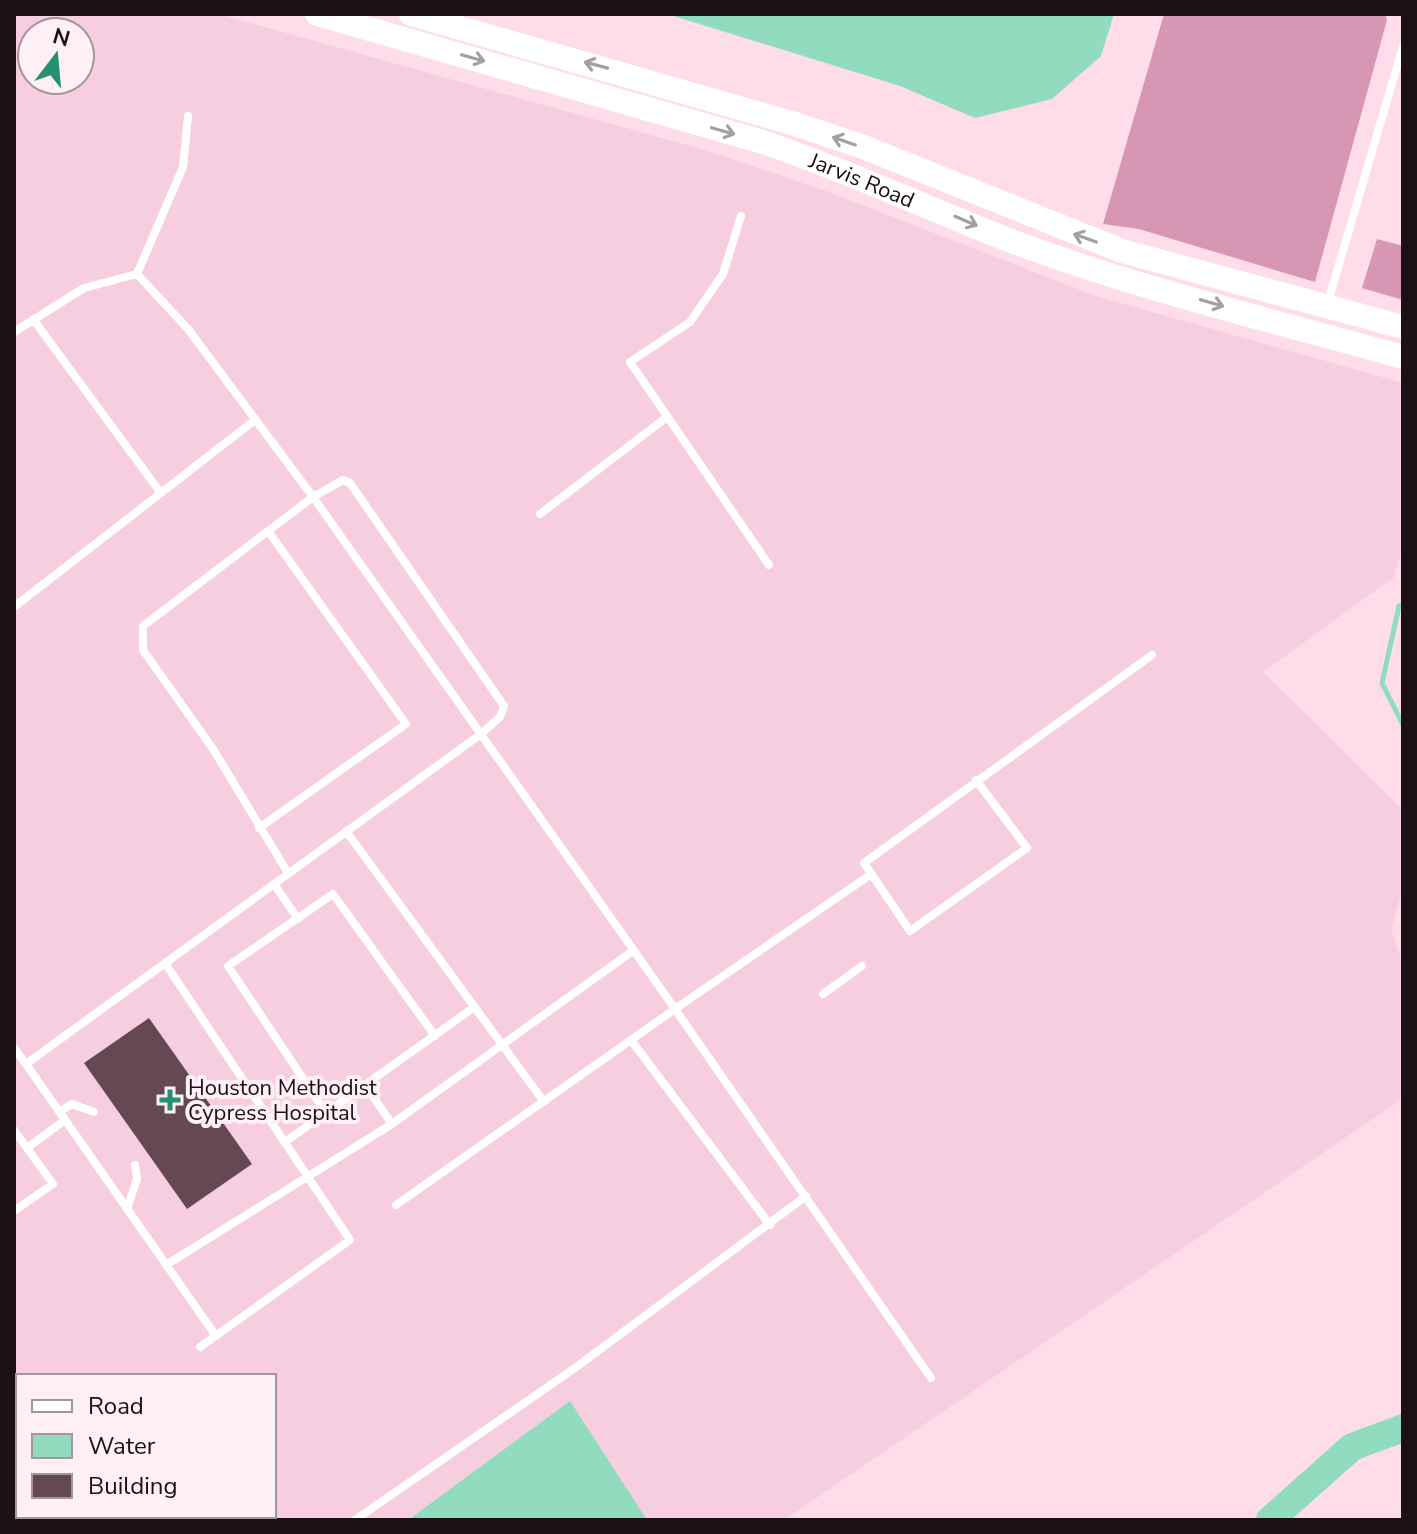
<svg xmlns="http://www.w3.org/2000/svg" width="1417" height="1534" viewBox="0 0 1417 1534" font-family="'Nunito Sans',sans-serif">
  <rect width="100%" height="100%" fill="#fedcea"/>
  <path fill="#f7cedf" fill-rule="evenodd" d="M14 14H218L708 151 826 191 1096 296 1403 383V544L1394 577 1263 672 1403 810V889L1391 929 1403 965V1090L1399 1101 784 1520H14ZM32 32H80V80H32ZM18 1376H274V1516H18Z"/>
  <path fill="#d796b3" d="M1164 14H1385L1387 20 1315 282 1139 229 1103 224Z
    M1377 239 1403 246V300L1362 288Z"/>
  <path fill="#91dcbf" d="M667 14H1114L1101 56 1052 99 975 118 900 86Z
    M570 1401 647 1520H408Z"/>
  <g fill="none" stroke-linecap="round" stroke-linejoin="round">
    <path stroke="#91dcbf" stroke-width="5" d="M1403 605 1399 606 1382 683 1403 725"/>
    <path stroke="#91dcbf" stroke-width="28" d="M1270 1520 1352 1447 1403 1428"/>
  </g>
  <path fill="#644854" d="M149 1018 252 1164 187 1209 84 1063Z"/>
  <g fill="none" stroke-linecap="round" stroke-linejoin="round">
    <path stroke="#fff" stroke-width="8" d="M188 116 183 167 137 274 188 329 313 497 143 626V650L213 749 288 873
      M741 216 723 274 690 322 630 362 769 565
      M1328 302 1403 46
      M33 319 160 492
      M14 332 84 288 137 274
      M540 514 667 417
      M14 607 255 420
      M976 780 1027 848 910 931 864 863 1152 655
      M259 828 406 724 268 531
      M346 831 544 1102
      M870 875 675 1009 931 1378
      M274 884 298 919
      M165 963 350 1240 200 1347
      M823 994 862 966
      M14 1048 26 1064
      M365 1085 392 1124
      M59 1112 72 1104 94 1112
      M326 1113 228 966 333 894 435 1036
      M14 1130 53 1184 14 1211
      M285 1142 473 1008
      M27 1148 65 1120
      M396 1205 631 1040
      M127 1209 137 1179 135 1165
      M166 1265 392 1124 634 950
      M216 1336 26 1064 481 734 500 717 504 706 350 483 343 480 313 497C434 668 555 838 675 1009L631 1040 770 1225
      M14 1396 18 1402
      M100 1516 103 1520
      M194 1516 197 1520
      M252 1516 255 1520
      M355 1520 575 1368 806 1196"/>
    <g stroke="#fff" stroke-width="24">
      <path id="s1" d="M317 14 763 142C846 170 924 207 1006 239 1134 288 1271 320 1403 357"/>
      <path d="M411 14 795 124 861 146 1122 251 1403 327"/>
    </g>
  </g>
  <defs><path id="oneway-shaft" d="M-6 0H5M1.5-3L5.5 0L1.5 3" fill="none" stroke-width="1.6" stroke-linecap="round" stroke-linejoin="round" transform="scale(2)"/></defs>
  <g stroke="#a49fa1">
    <use href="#oneway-shaft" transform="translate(473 58) rotate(16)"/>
    <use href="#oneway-shaft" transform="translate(596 65) rotate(-165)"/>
    <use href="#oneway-shaft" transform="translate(723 131) rotate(16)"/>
    <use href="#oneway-shaft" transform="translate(844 141) rotate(-161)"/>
    <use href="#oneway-shaft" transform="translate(966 221) rotate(23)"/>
    <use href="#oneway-shaft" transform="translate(1085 238) rotate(-160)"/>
    <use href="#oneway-shaft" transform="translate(1212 303) rotate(16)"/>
  </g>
  <path fill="#259170" stroke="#fef0f6" stroke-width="3" d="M166 1088h8v8h8v8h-8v8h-8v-8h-8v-8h8z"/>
  <g text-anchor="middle" stroke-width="8" stroke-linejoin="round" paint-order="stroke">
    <g font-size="22" fill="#1b1015" stroke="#fef0f6">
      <text dy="8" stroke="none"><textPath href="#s1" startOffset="570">Jarvis Road</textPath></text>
    </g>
    <g font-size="22" fill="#1b1015" stroke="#fef0f6" text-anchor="start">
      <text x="188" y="1095">Houston Methodist<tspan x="188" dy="25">Cypress Hospital</tspan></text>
    </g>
  </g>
  <rect width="1417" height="1534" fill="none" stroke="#1b1015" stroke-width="32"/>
  <rect x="16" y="1374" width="260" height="144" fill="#fef0f6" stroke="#a3969c" stroke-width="2"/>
  <rect x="32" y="1400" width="40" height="12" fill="#ffffff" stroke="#a3969c" stroke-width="2"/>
  <text x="88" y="1414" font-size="24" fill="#1b1015">Road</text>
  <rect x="32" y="1434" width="40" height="24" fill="#91dcbf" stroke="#a3969c" stroke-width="2"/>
  <text x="88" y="1454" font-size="24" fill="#1b1015">Water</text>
  <rect x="32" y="1474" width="40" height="24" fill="#644854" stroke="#a3969c" stroke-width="2"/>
  <text x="88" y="1494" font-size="24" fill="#1b1015">Building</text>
  <g transform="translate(56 56) rotate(16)"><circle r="38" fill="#fef0f6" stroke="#a3969c" stroke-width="2"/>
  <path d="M0-6L14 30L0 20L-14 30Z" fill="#259170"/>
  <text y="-12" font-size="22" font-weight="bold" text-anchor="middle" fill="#1b1015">N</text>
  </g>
</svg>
